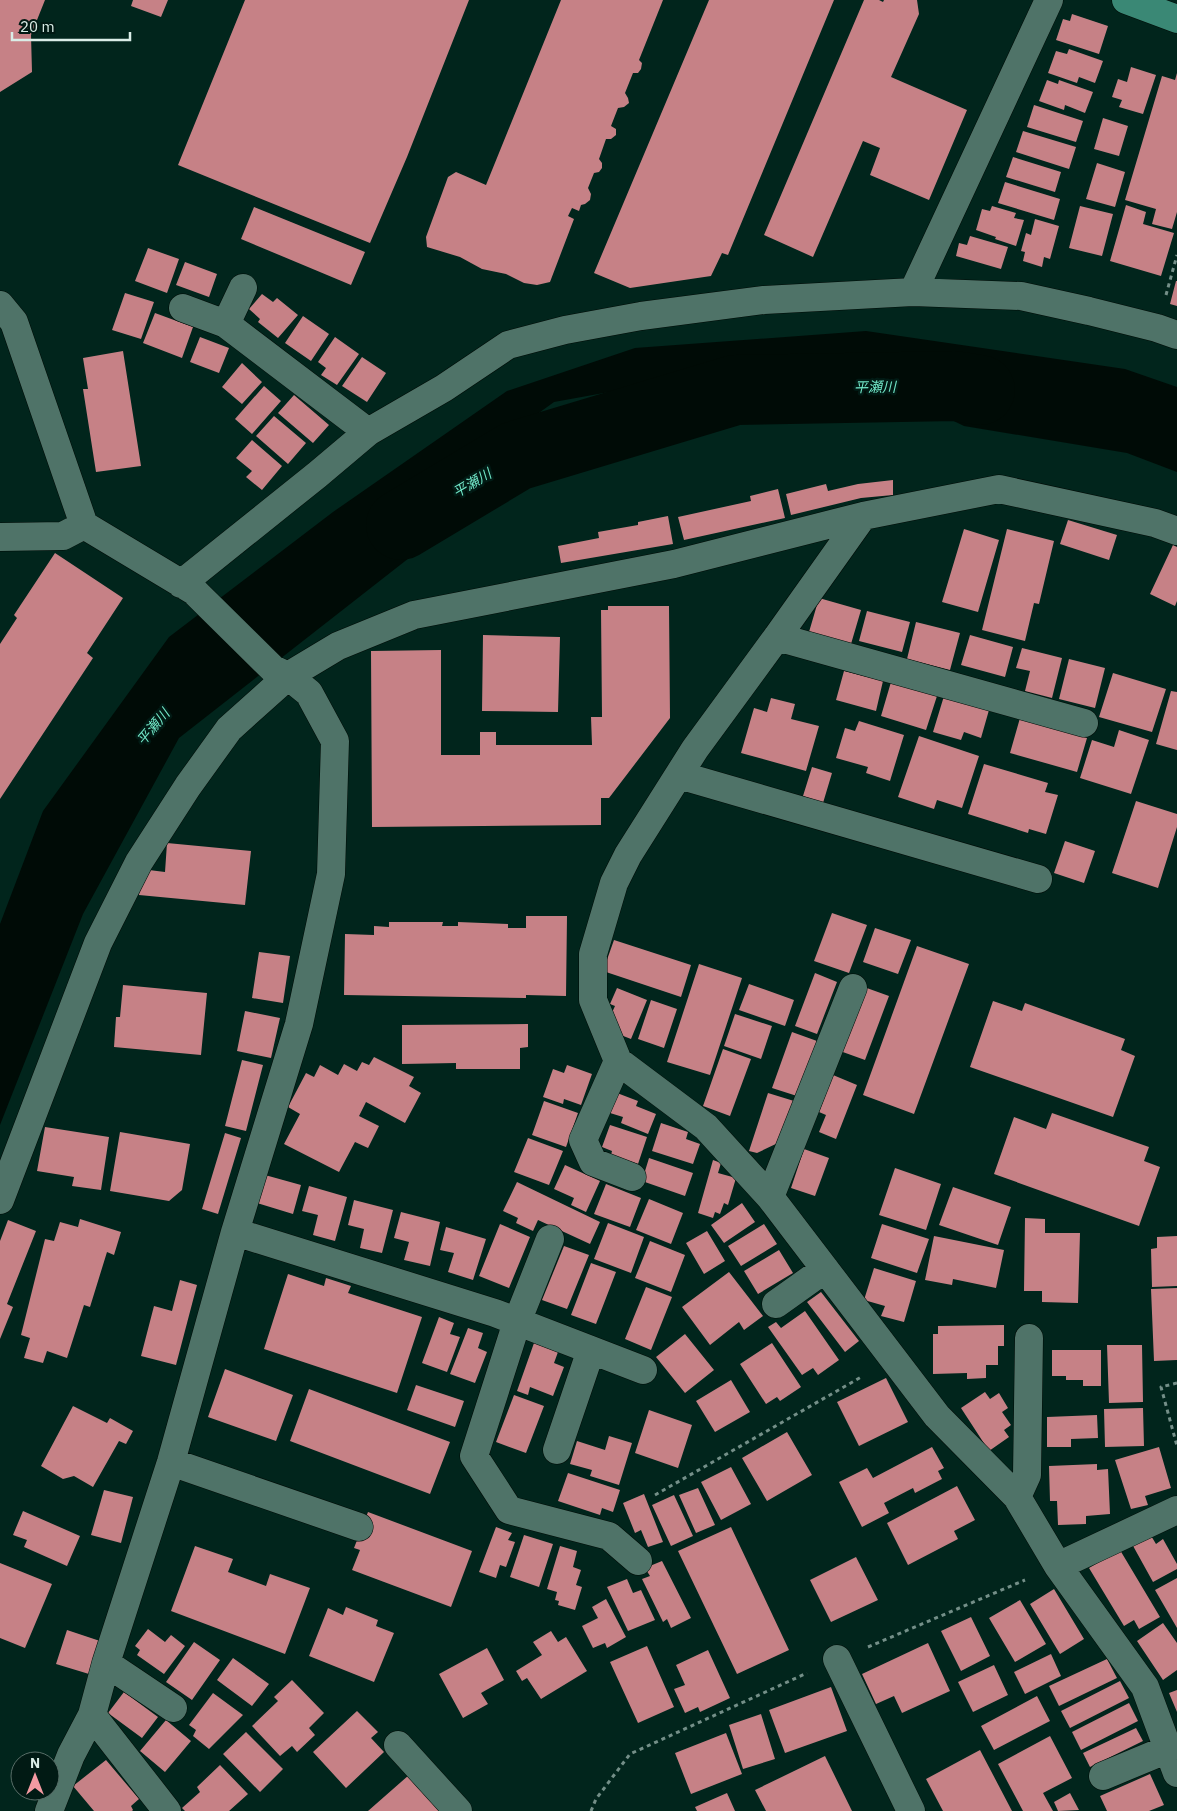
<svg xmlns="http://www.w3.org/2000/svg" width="1177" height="1811" viewBox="0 0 1177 1811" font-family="'IBM Plex Sans','Noto Sans JP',sans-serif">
  <rect width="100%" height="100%" fill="#01251c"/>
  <path fill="#000b06" d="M866 331 1125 369 1177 387V472L1127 453 964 426 855 373 670 381 554 402 503 439 464 515 179 738 83 914 0 1125V924L43 811 169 637 333 512 507 391 635 348Z"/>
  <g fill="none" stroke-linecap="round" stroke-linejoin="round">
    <path stroke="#000b06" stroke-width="70" d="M401 525 516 456 735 390 955 386 980 390"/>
  </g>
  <path fill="#c68186" d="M0 0H45L31 35 32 72 0 92Z
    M133 0H168L161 17 131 6Z
    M245 0H469L407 157 370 243 178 165Z
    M561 0H663L639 60 642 63 641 69 638 73H633L625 93 628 98 629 103 624 107 618 108 611 126 616 129V135L611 139H606L599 159 602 163V168L599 172 594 173 588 188 591 194 590 200 585 204 581 205 579 211 572 208 568 216 574 219 550 282 537 285 524 283 506 274 482 269 460 257 427 247 426 237 448 177 456 172 486 185Z
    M709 0H834L728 255 722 253 711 276 630 288 594 273Z
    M864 0H879L883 2 884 0H917L919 14 891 77 967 110 929 200 870 175 880 148 863 141 813 257 764 235Z
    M1072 14 1108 26 1099 54 1056 40 1063 19 1070 21Z
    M1069 49 1103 61 1095 83 1079 77 1077 83 1048 73 1056 51 1067 54Z
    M1131 67 1156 75 1143 114 1119 107 1122 100 1112 97 1118 79 1127 82Z
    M1177 73V212L1172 229 1152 224 1156 209 1125 200 1162 76 1175 80Z
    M1047 80 1058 84 1059 80 1093 92 1085 113 1065 105 1064 110 1039 101Z
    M1034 105 1083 121 1076 142 1027 127Z
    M1103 118 1128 126 1119 156 1094 149Z
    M1023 131 1076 147 1069 169 1016 152Z
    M1013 157 1061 172 1055 192 1006 177Z
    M1097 163 1125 172 1115 207 1086 199Z
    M1005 182 1060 199 1054 220 998 203Z
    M1126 205 1146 212 1143 224 1174 233 1161 276 1110 261Z
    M992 206 1016 213 1014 218 1024 220 1016 246 995 239 996 237 976 230 982 209 990 211Z
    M1080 206 1113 214 1102 256 1069 248Z
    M254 207 365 252 351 285 241 239Z
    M1035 219 1059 226 1050 259 1044 257 1042 267 1023 261 1025 252 1021 251 1026 233 1031 235Z
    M970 236 1008 247 1001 269 956 256 959 243 967 245Z
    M148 248 179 259 167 293 135 281Z
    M185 262 217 274 209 297 176 285Z
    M1176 281H1177V306L1170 304Z
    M125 293 154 302 141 339 112 330Z
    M262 294 273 302 277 298 298 315 278 338 258 322 260 319 249 309Z
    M155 313 193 327 182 358 143 343Z
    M303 316 329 334 311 361 285 343Z
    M200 337 229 348 219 373 190 362Z
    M335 337 359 354 337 385 321 375 326 368 318 362Z
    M123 351 141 466 96 472 83 389H88L83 358Z
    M362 357 386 373 367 402 342 386Z
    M242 363 262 382 242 404 222 387Z
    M264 386 281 401 252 434 235 419Z
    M294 395 329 425 313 443 278 413Z
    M274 416 306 443 288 464 256 436Z
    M252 440 282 466 262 490 246 477 252 471 236 458Z
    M893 480V495L861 498 791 515 786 494 826 484 828 491 858 484Z
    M778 489 785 518 684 540 678 517 751 501 750 496Z
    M668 516 673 544 561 563 558 546 599 538 598 532 638 525V522Z
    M1068 520 1117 535 1109 560 1060 544Z
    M964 529 999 540 978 612 942 602Z
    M1007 529 1054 541 1039 604 1034 603 1025 641 982 630Z
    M1173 545 1177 547V601L1175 606 1150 594Z
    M55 553 123 598 87 653 93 658 0 799V644L17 618 14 615Z
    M819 598 861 610 851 644 809 632Z
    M608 606H669L670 718 609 798H601V825L372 827 371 651 441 650V755H480V732H496V745H592L591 717H602L601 610H608Z
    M867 611 910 622 902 652 859 641Z
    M916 622 960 633 950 670 907 659Z
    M483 635 560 637 558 712 482 711Z
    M970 635 1013 647 1005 677 961 665Z
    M1022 648 1062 658 1052 698 1025 691 1030 671 1016 668Z
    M1069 659 1105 668 1095 708 1059 699Z
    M844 671 883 681 876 711 836 700Z
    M1113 673 1166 689 1152 732 1099 717Z
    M891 682 937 696 926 730 881 716Z
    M1171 691 1177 692V750L1156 744Z
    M944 696 989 710 981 738 964 732 961 740 933 732Z
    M771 698 795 704 791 719 819 726 806 771 741 753 754 708 767 712Z
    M1020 718 1087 738 1077 772 1010 753Z
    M859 721 904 735 890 781 866 773 868 767 836 758 845 728 855 731Z
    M1119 730 1149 740 1131 794 1080 778 1092 740 1114 747Z
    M919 736 979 756 962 808 937 800 934 809 898 797Z
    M984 764 1048 783 1045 792 1058 795 1046 834 1029 829 1028 833 968 814Z
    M812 767 832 773 823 803 803 796Z
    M1136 801 1177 814V827L1158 888 1112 873Z
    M1065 841 1095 851 1084 883 1054 873Z
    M167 843 251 851 245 905 139 895 141 869 165 872Z
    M832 913 867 925 849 973 814 961Z
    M526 916H567L566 996 526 995V998L344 995 345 934 374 935V926L389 927V922H443L442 926H458V922L508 924V928H526Z
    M875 928 911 940 898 974 863 962Z
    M614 940 691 965 681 997 603 971Z
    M917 946 969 964 914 1114 863 1095Z
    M259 952 290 956 283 1003 252 998Z
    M699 964 742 978 710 1075 667 1062Z
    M815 973 837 982 817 1034 795 1026Z
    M749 984 794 1000 785 1026 739 1010Z
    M123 985 207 993 201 1055 114 1047 116 1017H120Z
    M864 987 889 996 865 1060 840 1051Z
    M617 988 647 1000 631 1039 613 1032 609 1019 615 1006 610 1004Z
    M651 1000 677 1009 664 1048 638 1039Z
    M993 1001 1022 1011 1025 1003 1125 1039 1121 1050 1135 1056 1113 1117 970 1067Z
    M245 1011 280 1018 271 1058 237 1051Z
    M735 1014 772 1026 761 1059 724 1046Z
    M528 1024V1047L520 1048V1069H456V1063L402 1064V1025Z
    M792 1032 817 1041 797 1096 772 1088Z
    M723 1049 751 1059 730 1116 703 1106Z
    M374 1057 414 1077 409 1086 421 1093 405 1123 366 1102 359 1116 379 1126 368 1148 355 1142 339 1172 284 1144 300 1114 288 1107 306 1073 314 1077 320 1065 338 1075 344 1064 357 1071 362 1062 369 1065Z
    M242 1060 263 1065 246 1131 225 1126Z
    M567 1065 592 1074 581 1105 564 1099 563 1104 543 1097 553 1069 564 1073Z
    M833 1075 857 1085 836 1139 819 1132 826 1115 819 1112Z
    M617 1093 638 1101 636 1106 656 1114 648 1134 621 1123 623 1117 610 1113Z
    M768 1093 794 1101 780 1142 757 1153 749 1151Z
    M544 1101 578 1113 566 1147 532 1135Z
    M1052 1113 1149 1147 1144 1161 1160 1167 1139 1226 994 1174 1014 1117 1046 1129Z
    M661 1123 688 1132 686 1139 700 1144 693 1164 652 1151Z
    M610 1125 647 1137 638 1164 611 1155 612 1151 602 1147Z
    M45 1127 109 1137 101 1190 72 1186 74 1177 37 1171Z
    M120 1132 190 1144 182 1190 169 1201 110 1191Z
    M225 1133 241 1138 218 1214 202 1209Z
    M528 1138 563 1151 549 1185 514 1172Z
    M804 1149 829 1158 815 1196 791 1188Z
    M649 1158 693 1173 685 1196 642 1181Z
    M713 1160 721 1163 718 1173 736 1178 728 1205 724 1203 720 1214 715 1212 713 1218 698 1213Z
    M565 1165 600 1181 586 1212 571 1205 574 1198 554 1189Z
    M895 1168 941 1184 926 1230 879 1215Z
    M265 1175 301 1185 293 1214 257 1203Z
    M517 1182 600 1222 590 1244 538 1220 533 1231 516 1223 518 1218 503 1211Z
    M606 1184 641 1198 630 1227 594 1214Z
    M309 1186 347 1197 335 1241 313 1235 318 1215 302 1211Z
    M953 1187 1011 1207 998 1245 939 1225Z
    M649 1199 683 1213 671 1244 636 1230Z
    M354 1200 393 1210 382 1253 360 1248 364 1229 348 1225Z
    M742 1203 755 1222 724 1243 711 1225Z
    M401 1212 440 1222 430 1266 404 1260 409 1242 394 1238Z
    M1025 1218 1045 1219V1233H1080L1078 1303 1042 1302V1291H1024Z
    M80 1219 121 1232 114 1255 107 1252 90 1307 84 1305 67 1358 47 1351 43 1363 24 1358 30 1338 21 1335 45 1239 54 1241 60 1222 78 1227Z
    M8 1220 36 1231 7 1304 13 1307 0 1339V1241Z
    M608 1223 644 1237 631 1273 594 1259Z
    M500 1224 530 1237 509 1288 479 1276Z
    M764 1224 777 1244 741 1266 728 1246Z
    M882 1224 929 1239 917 1273 871 1258Z
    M446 1227 486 1239 473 1280 448 1272 454 1253 440 1250Z
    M707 1231 725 1261 704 1274 686 1243Z
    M934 1236 1004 1250 996 1288 953 1279 952 1285 925 1280Z
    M1177 1236V1286L1152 1287 1151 1249 1157 1248V1237Z
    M650 1241 685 1255 671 1292 635 1278Z
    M564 1246 589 1255 567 1309 542 1300Z
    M779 1250 793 1273 758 1294 744 1271Z
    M591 1263 616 1272 596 1324 571 1315Z
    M874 1268 916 1281 904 1322 881 1316 885 1306 864 1300Z
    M729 1272 763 1316 744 1330 739 1322 710 1345 682 1307Z
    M288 1274 324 1286 326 1278 351 1286 348 1293 422 1317 397 1393 264 1349Z
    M180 1280 197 1285 176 1365 141 1356 154 1306 172 1311Z
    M646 1287 672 1297 651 1350 625 1339Z
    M1177 1288V1360L1154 1361 1151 1289Z
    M821 1292 859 1341 845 1352 807 1302Z
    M805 1311 839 1360 818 1375 813 1368 802 1375 768 1327 776 1322 781 1328Z
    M439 1317 454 1323 450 1334 460 1337 447 1372 422 1363Z
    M1004 1325V1346H998V1365H986V1378L967 1379V1373L933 1374V1334H938V1326Z
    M468 1328 483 1333 478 1348 487 1352 475 1383 450 1374Z
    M685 1334 714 1370 685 1393 656 1357Z
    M534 1343 558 1352 554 1363 564 1367 553 1396 530 1387 528 1395 517 1391Z
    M772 1343 801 1387 780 1401 777 1397 766 1404 740 1364Z
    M1107 1345H1142L1143 1402 1109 1403Z
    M1052 1350H1101V1386H1083V1380H1066V1376H1052Z
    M225 1369 293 1395 276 1441 208 1417Z
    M886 1378 908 1422 859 1446 837 1402Z
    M731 1380 750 1412 715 1432 696 1401Z
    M416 1385 464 1401 455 1427 407 1410Z
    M309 1389 450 1442 430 1494 290 1441Z
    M985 1392 990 1399 999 1393 1008 1408 1002 1412 1011 1425 1004 1430 1009 1437 989 1451 961 1408Z
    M514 1395 544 1406 526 1453 496 1442Z
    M73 1406 107 1423 110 1418 133 1431 126 1444 119 1441 93 1487 74 1476 63 1479 41 1466Z
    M1143 1408 1144 1446 1105 1447 1104 1409Z
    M649 1410 692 1425 678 1468 635 1453Z
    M1097 1415 1098 1438 1071 1439V1447H1047V1417Z
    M787 1432 812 1475 767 1501 742 1458Z
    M609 1436 632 1443 619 1485 590 1476 592 1470 570 1464 577 1441 605 1450Z
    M932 1447 944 1468 938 1471 942 1479 915 1493 913 1488 884 1503 889 1513 862 1527 839 1482 867 1468 873 1478Z
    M1159 1447 1171 1488 1145 1496 1148 1505 1131 1509 1115 1460Z
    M1097 1464V1470L1108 1469 1110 1514 1086 1516V1524L1058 1525 1057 1501H1050L1049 1466Z
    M731 1467 751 1504 721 1520 701 1482Z
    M568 1473 620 1490 613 1512 602 1508 600 1515 558 1501Z
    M957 1486 975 1520 954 1531 958 1539 908 1565 887 1523Z
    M698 1488 715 1525 696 1533 679 1495Z
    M104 1490 133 1497 121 1543 91 1535Z
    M644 1494 663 1542 648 1547 641 1530 635 1533 623 1503Z
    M674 1495 693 1536 671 1546 652 1505Z
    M23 1511 80 1536 67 1566 24 1547 27 1540 13 1535Z
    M368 1512 472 1551 451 1607 352 1570 360 1550 354 1548Z
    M496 1527 512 1533 508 1540 515 1542 506 1567 500 1565 496 1578 479 1572Z
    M731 1527 789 1650 737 1674 678 1551Z
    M1150 1534 1156 1544 1163 1539 1177 1564V1569L1153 1582 1132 1544Z
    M524 1535 553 1544 539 1587 510 1577Z
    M195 1546 233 1559 228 1572 266 1586 270 1574 310 1588 285 1654 171 1611Z
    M560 1546 577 1551 573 1567 581 1570 576 1585 582 1587 575 1610 558 1605 559 1601 555 1600 557 1592 547 1589Z
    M1120 1550 1160 1617 1139 1629 1134 1620 1124 1626 1089 1568Z
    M856 1557 878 1600 831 1622 810 1580Z
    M662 1561 691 1618 671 1628 667 1619 663 1622 642 1579 650 1576 645 1568Z
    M0 1563 52 1584 25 1648 0 1638Z
    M1177 1578V1628L1155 1590Z
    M627 1579 633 1593 641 1590 655 1620 628 1631 607 1587Z
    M1054 1589 1084 1639 1060 1654 1030 1604Z
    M606 1599 626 1637 607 1648 605 1643 593 1648 582 1626 598 1618 592 1607Z
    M1020 1600 1046 1644 1015 1662 989 1618Z
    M346 1607 378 1620 376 1626 394 1633 374 1682 309 1656 328 1608 343 1615Z
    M971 1617 990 1656 961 1671 941 1631Z
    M1163 1623 1177 1643V1670L1163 1680 1137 1641Z
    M148 1629 165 1642 171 1635 185 1646 164 1674 137 1655 140 1650 135 1646Z
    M67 1630 100 1641 89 1674 56 1664Z
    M551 1631 558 1642 566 1637 587 1671 541 1699 527 1678 522 1681 516 1671 542 1655 533 1642Z
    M194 1642 220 1660 192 1700 166 1682Z
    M928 1643 950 1691 902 1713 894 1696 876 1704 862 1674Z
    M647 1646 674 1707 638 1723 610 1662Z
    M487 1648 504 1680 481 1693 488 1704 463 1718 439 1674Z
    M708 1650 730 1698 700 1712 698 1707 685 1713 674 1689 685 1685 676 1665Z
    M1051 1654 1061 1676 1025 1694 1014 1672Z
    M233 1658 269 1684 252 1706 217 1680Z
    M1107 1659 1117 1678 1059 1706 1049 1686Z
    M994 1665 1008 1695 973 1712 958 1682Z
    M292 1680 324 1713 309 1728 315 1735 297 1752 292 1746 280 1756 252 1726 278 1701 274 1697Z
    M1120 1681 1129 1698 1070 1728 1061 1711Z
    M831 1687 847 1731 785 1753 769 1710Z
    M1177 1690V1712L1169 1693Z
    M124 1692 158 1717 142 1738 108 1713Z
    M213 1693 243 1715 209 1749 193 1736 196 1730 189 1725Z
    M1037 1696 1050 1721 994 1750 981 1726Z
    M1129 1703 1138 1721 1081 1750 1072 1732Z
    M357 1711 378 1732 371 1738 384 1752 346 1788 313 1752Z
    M761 1714 775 1759 743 1769 729 1725Z
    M166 1720 191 1741 165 1772 140 1751Z
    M1136 1728 1143 1741 1090 1767 1083 1753Z
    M246 1732 283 1769 260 1792 223 1754Z
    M726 1733 742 1774 691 1794 675 1753Z
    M1050 1736 1072 1778 1043 1793 1053 1811H1023L998 1764Z
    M980 1750 1012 1811H943L926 1779Z
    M825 1756 852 1811H766L755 1790Z
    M106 1760 139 1799 131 1806 133 1810 132 1811H94L73 1786Z
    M220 1765 248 1794 229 1811H185L182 1808 200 1792 197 1787Z
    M1150 1774 1164 1805 1149 1811H1107L1100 1796Z
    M409 1775 441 1811H368Z
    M727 1793 735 1811H697L695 1807Z
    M1070 1793 1079 1810 1058 1811 1054 1802Z"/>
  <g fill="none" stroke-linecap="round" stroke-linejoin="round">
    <defs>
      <path id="minor" d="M913 292 1049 0
        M0 305 14 322 84 525 194 591 273 669 288 676 309 693 335 741 331 874 299 1024 235 1232 171 1462 106 1663 92 1715 71 1755 49 1811
        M183 308 226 324 368 432
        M226 324 243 288
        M863 516 777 637 695 749 628 855 614 883 593 954V1000L618 1061 706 1127 770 1197 937 1416 1017 1497 1058 1566 1145 1687 1177 1773
        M0 537 63 536 84 525
        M181 584 317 475 368 432 444 388 508 345 565 330 641 316 764 300 913 292 1021 296 1089 311 1157 328 1177 335
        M777 637 1084 723
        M679 775 1038 879
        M618 1061 583 1140 593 1162 632 1177
        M770 1197 853 988
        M0 1200 98 943 139 862 188 786 229 729 288 676 338 646 414 615 674 564 863 516 999 489 1155 523 1177 531
        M235 1232 495 1313 643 1370
        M550 1239 517 1322 474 1456 509 1510 609 1536 638 1561
        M776 1304 825 1269
        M557 1450 591 1350
        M171 1462 359 1527
        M1017 1497 1027 1475 1029 1338
        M1058 1566 1177 1510
        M837 1659 911 1811
        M106 1663 173 1708
        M92 1715 167 1811
        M398 1745 458 1811
        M1103 1776 1168 1749"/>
      <path id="major" d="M1126 0 1177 19"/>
    </defs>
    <use href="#minor" stroke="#000c07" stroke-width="29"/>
    <use href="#major" stroke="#000c07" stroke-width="29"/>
    <path stroke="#748f88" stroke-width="3" stroke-dasharray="4 4" stroke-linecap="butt" d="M1166 295 1177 255
      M1177 1383 1161 1387 1177 1446
      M655 1495 863 1376
      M868 1647 1025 1580
      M591 1811 596 1799 630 1754 807 1673"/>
    <use href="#minor" stroke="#4f7368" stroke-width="28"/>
    <use href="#major" stroke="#3a8875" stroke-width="28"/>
  </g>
  <g text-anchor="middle" stroke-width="5" stroke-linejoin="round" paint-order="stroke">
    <g font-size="14" font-style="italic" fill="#71e6c7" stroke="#011a14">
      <text transform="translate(875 387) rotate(-1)" y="5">平瀬川</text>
      <text transform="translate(472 483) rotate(-31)" y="5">平瀬川</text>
      <text transform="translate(153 727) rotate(-50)" y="5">平瀬川</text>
    </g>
  </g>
  <g transform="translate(35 1776)"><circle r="24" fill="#011a14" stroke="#586e68"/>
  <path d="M0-4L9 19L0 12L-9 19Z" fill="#f49aa2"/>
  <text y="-8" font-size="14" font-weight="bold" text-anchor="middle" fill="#daede7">N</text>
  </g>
  <path d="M12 32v8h118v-8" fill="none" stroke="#daede7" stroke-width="2.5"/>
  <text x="20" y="32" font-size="15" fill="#daede7" stroke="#011a14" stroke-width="4" paint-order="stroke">20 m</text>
</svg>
